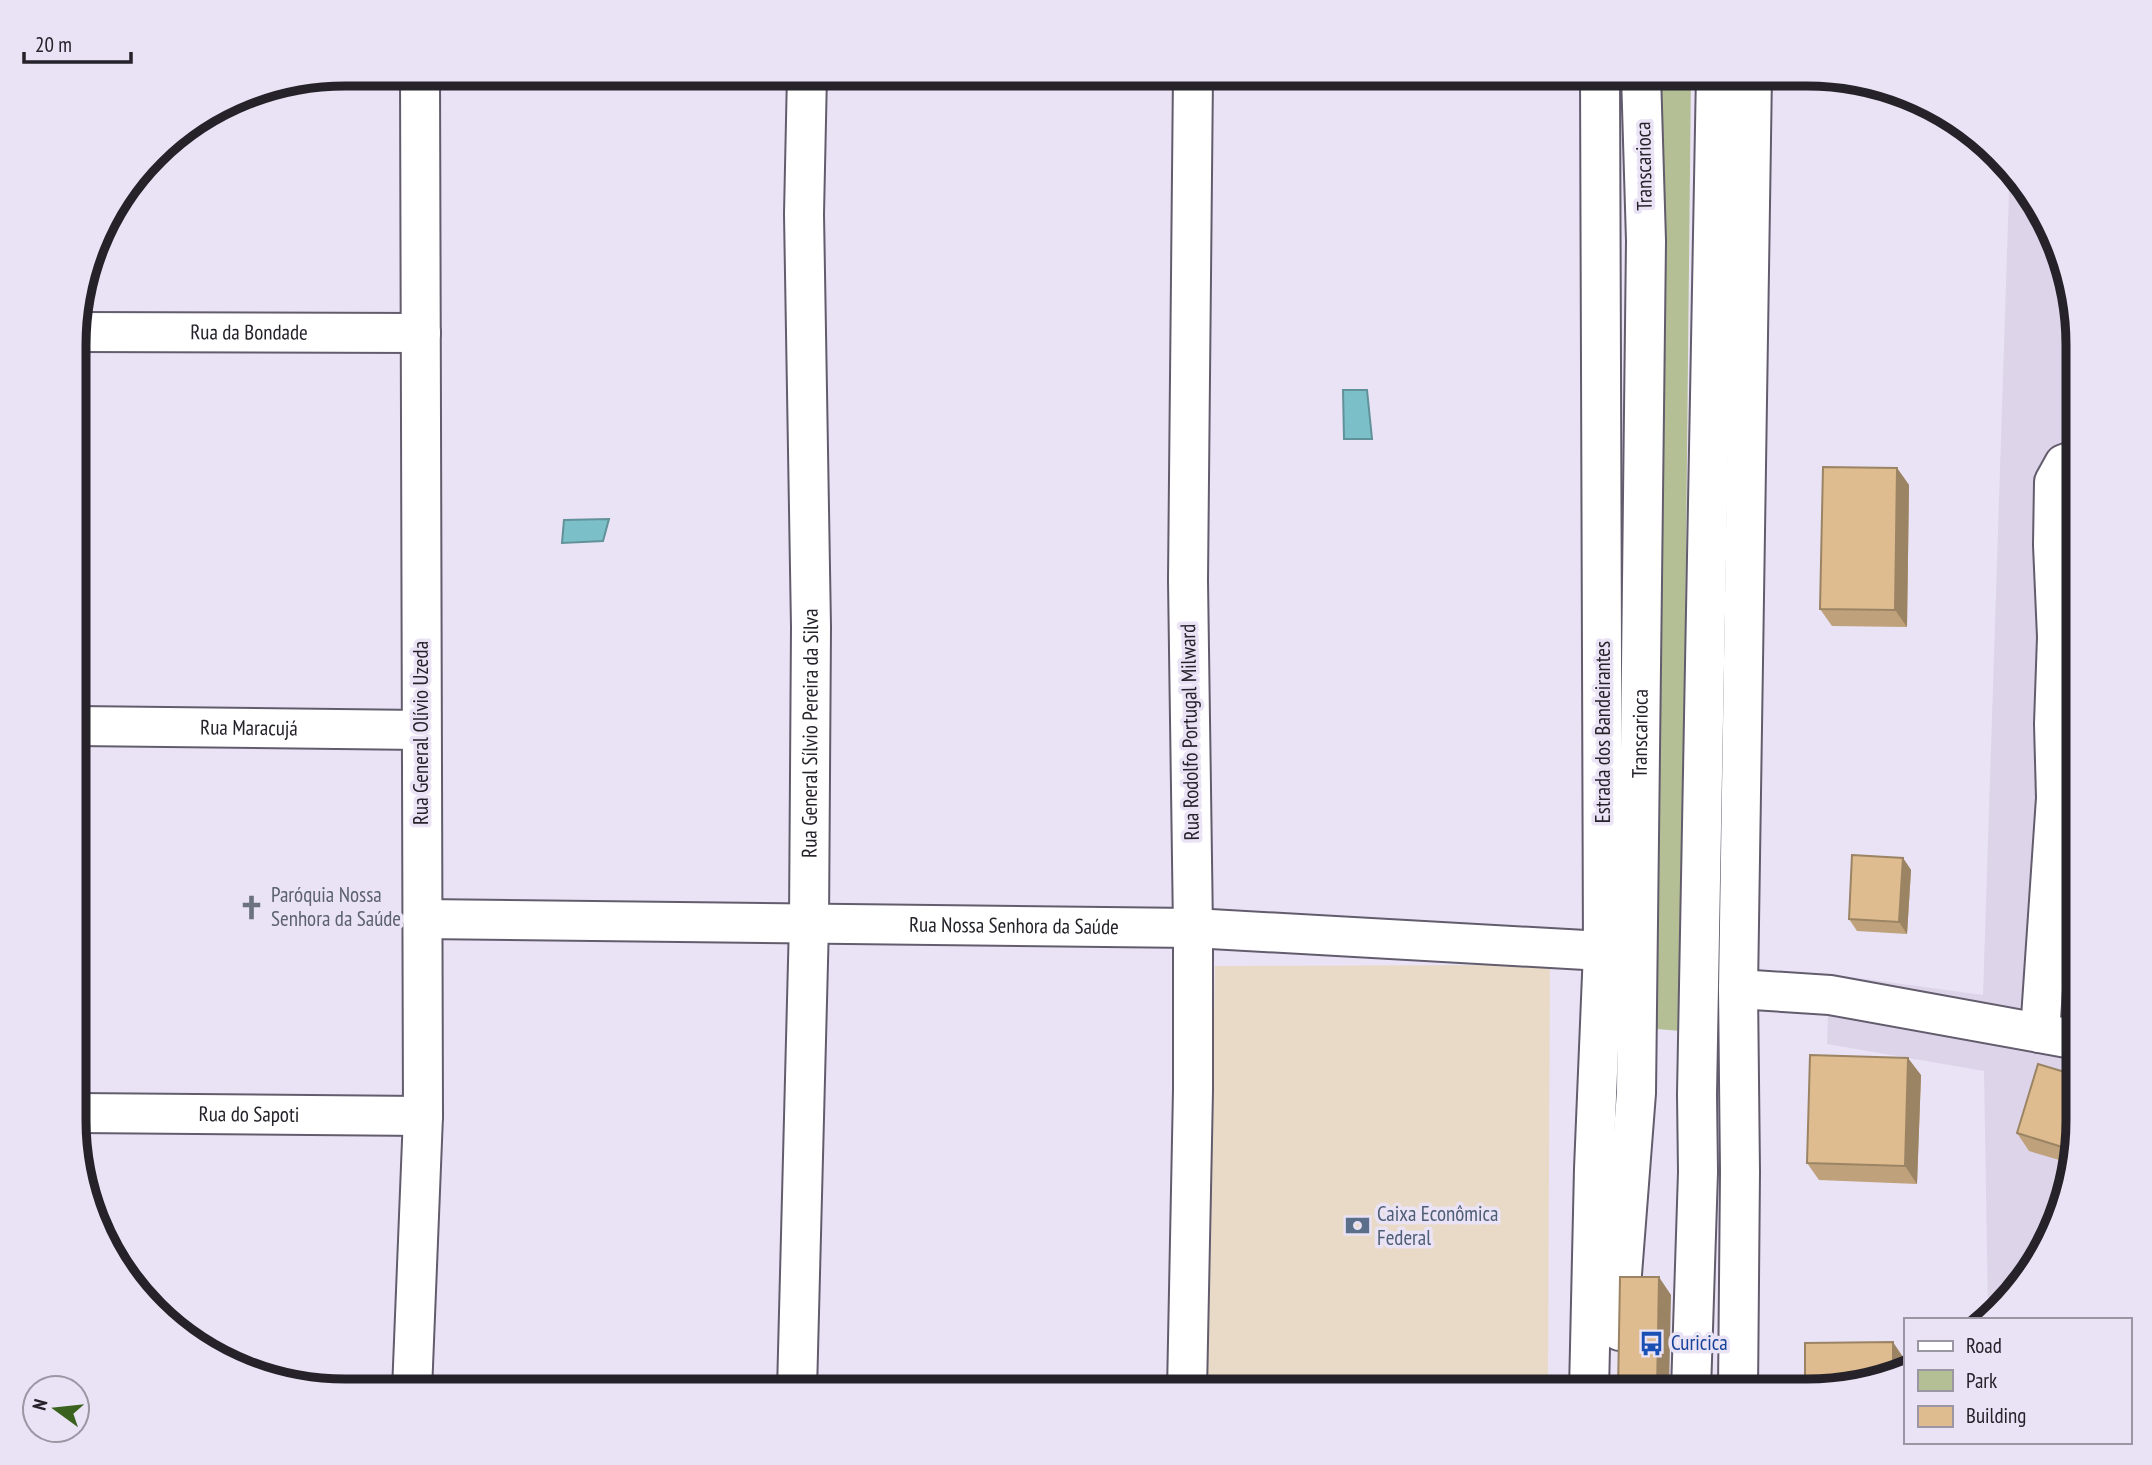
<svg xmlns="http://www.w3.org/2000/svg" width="2152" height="1465" viewBox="0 0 2152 1465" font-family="'PT Sans Narrow',sans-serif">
  <rect width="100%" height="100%" fill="#eae3f6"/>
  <path fill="#e9dac8" d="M1550 965 1548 1391H1206L1215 966Z"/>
  <path fill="#ddd4e9" d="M2009 191 2033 200 2042 209 2078 327V1138L2064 1207 2033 1271 1988 1313 1984 1071 1827 1044 1829 974 1983 995Z"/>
  <path fill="#b4bf95" d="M1655 74H1691L1681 1031 1644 1028Z
    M2009 174 2033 200 2009 191Z"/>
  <path fill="#7bc0c8" stroke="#619199" stroke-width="2" d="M1343 390H1367L1372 439H1344Z
    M609 519 603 541 562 543 564 520Z"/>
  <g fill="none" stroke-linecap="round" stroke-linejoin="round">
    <defs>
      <g id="minor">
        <path id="s1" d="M76 332 421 333"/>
        <path id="s2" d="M76 726 421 730"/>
        <path id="s3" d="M422 919 1193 928 1603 951"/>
        <path d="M1738 989 1830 995 2078 1040"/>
        <path d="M2040 1033 2056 798 2054 724 2057 637 2053 545 2054 482 2064 464 2078 459"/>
        <path id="s4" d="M76 1113 423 1116"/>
        <path id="s5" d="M1620 1331 1621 1287 1636 1093 1646 241 1641 74"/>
        <path d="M412 1391 423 1116 420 74"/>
        <path id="s6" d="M797 1391 809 923 811 627 804 214 807 74"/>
        <path d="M1187 1391 1193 1090V928L1188 580 1193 74"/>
        <path d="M1691 1391 1698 1172 1697 1094 1716 74"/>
      </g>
      <path id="major" d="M1589 1391 1594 1169 1603 951 1600 74
        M1738 1391 1740 1172 1738 989 1752 74"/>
    </defs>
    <use href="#minor" stroke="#625c6d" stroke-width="42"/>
    <use href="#major" stroke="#625c6d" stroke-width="42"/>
    <use href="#minor" stroke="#fff" stroke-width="38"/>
    <use href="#major" stroke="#fff" stroke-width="38"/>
  </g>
  <path fill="#bfa27b" d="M1897 468 1909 485 1907 627 1832 626 1820 609Z
    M1903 858 1911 870 1907 934 1857 931 1849 919Z
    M1921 1075 1917 1184 1819 1180 1807 1163Z
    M2017 1133 2078 1138 2073 1164 2029 1151Z"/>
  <path fill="#9b8464" d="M1897 468 1909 485 1907 627 1895 610Z
    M1903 858 1911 870 1907 934 1899 922Z
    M1908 1058 1921 1075 1917 1184 1905 1166Z
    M1659 1277 1671 1295 1669 1391H1657Z
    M1893 1342 1905 1360V1367L1893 1370Z"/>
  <path fill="#debc8f" stroke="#9b8464" stroke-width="2" d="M1823 467 1897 468 1895 610 1820 609Z
    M1852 855 1903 858 1899 922 1849 919Z
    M1810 1055 1908 1058 1905 1166 1807 1163Z
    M2038 1064 2078 1076V1138L2075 1151 2017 1133Z
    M1620 1277H1659L1657 1391H1618Z
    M1893 1342V1370L1825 1391H1805V1343Z"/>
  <defs>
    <symbol id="church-bare" viewBox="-9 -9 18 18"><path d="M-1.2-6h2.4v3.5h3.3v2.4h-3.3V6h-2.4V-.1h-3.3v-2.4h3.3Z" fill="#6b7280" stroke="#eae3f6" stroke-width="2.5" paint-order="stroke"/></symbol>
    <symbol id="bank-bare" viewBox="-9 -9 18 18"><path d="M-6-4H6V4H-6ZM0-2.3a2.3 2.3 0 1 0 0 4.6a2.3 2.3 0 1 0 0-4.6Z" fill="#5c6f8a" stroke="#eae3f6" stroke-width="2.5" paint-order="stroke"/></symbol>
    <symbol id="bus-bare" viewBox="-9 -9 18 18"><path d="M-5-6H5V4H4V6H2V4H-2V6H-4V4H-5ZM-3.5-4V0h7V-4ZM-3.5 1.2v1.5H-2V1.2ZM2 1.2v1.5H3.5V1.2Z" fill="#1a4fb4" stroke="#eae3f6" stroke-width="2.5" paint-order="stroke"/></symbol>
  </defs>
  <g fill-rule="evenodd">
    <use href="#church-bare" x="234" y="890" width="35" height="35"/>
    <use href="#bank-bare" x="1340" y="1208" width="35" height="35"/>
    <use href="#bus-bare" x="1634" y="1326" width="35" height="35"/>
  </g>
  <g text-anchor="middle" stroke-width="7" stroke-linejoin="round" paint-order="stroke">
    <g font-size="21" fill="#25222a" stroke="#eae3f6">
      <text transform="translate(1644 166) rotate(-91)" y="7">Transcarioca</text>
      <text dy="7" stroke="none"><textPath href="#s1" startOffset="173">Rua da Bondade</textPath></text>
      <text dy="7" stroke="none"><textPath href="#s2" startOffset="173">Rua Maracujá</textPath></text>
      <text dy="7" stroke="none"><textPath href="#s6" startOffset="658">Rua General Sílvio Pereira da Silva</textPath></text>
      <text transform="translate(1190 732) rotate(-91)" y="7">Rua Rodolfo Portugal Milward</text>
      <text transform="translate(1603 732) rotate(-90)" y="7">Estrada dos Bandeirantes</text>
      <text transform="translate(421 733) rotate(-90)" y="7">Rua General Olívio Uzeda</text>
      <text dy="7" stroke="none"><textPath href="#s5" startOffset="598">Transcarioca</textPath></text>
      <text dy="7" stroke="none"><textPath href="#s3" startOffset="592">Rua Nossa Senhora da Saúde</textPath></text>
      <text dy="7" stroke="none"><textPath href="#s4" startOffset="173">Rua do Sapoti</textPath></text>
    </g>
    <g font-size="21" fill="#5b616d" stroke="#eae3f6" text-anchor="start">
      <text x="271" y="902">Paróquia Nossa<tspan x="271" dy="24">Senhora da Saúde</tspan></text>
    </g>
    <g font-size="21" fill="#4e5e75" stroke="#eae3f6" text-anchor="start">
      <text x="1377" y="1221">Caixa Econômica<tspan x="1377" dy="24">Federal</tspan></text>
    </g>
    <g font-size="21" fill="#164399" stroke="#eae3f6" text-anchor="start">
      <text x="1671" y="1350">Curicica</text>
    </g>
  </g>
  <path d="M0 0H2152V1465H0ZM345 86H1807A259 259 0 0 1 2066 345V1120A259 259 0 0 1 1807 1379H345A259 259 0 0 1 86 1120V345A259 259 0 0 1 345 86Z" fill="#eae3f6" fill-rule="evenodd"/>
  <path fill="none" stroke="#25222a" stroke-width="9" d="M345 86H1807A259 259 0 0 1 2066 345V1120A259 259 0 0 1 1807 1379H345A259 259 0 0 1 86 1120V345A259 259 0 0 1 345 86Z"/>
  <rect x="1904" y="1318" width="228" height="126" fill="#eae3f6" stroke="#9b96a4" stroke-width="2"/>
  <rect x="1918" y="1341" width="35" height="10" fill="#ffffff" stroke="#9b96a4" stroke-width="2"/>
  <text x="1966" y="1353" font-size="21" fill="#25222a">Road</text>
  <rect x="1918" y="1370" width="35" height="21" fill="#b4bf95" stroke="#9b96a4" stroke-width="2"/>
  <text x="1966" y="1388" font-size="21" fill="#25222a">Park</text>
  <rect x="1918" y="1406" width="35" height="21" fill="#debc8f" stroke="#9b96a4" stroke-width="2"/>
  <text x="1966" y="1423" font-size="21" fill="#25222a">Building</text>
  <g transform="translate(56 1409) rotate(285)"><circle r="33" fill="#eae3f6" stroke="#9b96a4" stroke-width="2"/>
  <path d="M0-5L12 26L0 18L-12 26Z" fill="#3a621e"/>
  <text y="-10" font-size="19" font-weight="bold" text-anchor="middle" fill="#25222a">N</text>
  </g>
  <path d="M24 52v10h107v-10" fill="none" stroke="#25222a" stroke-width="3.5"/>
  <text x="35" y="52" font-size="21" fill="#25222a" stroke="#eae3f6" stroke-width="5" paint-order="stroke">20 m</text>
</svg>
